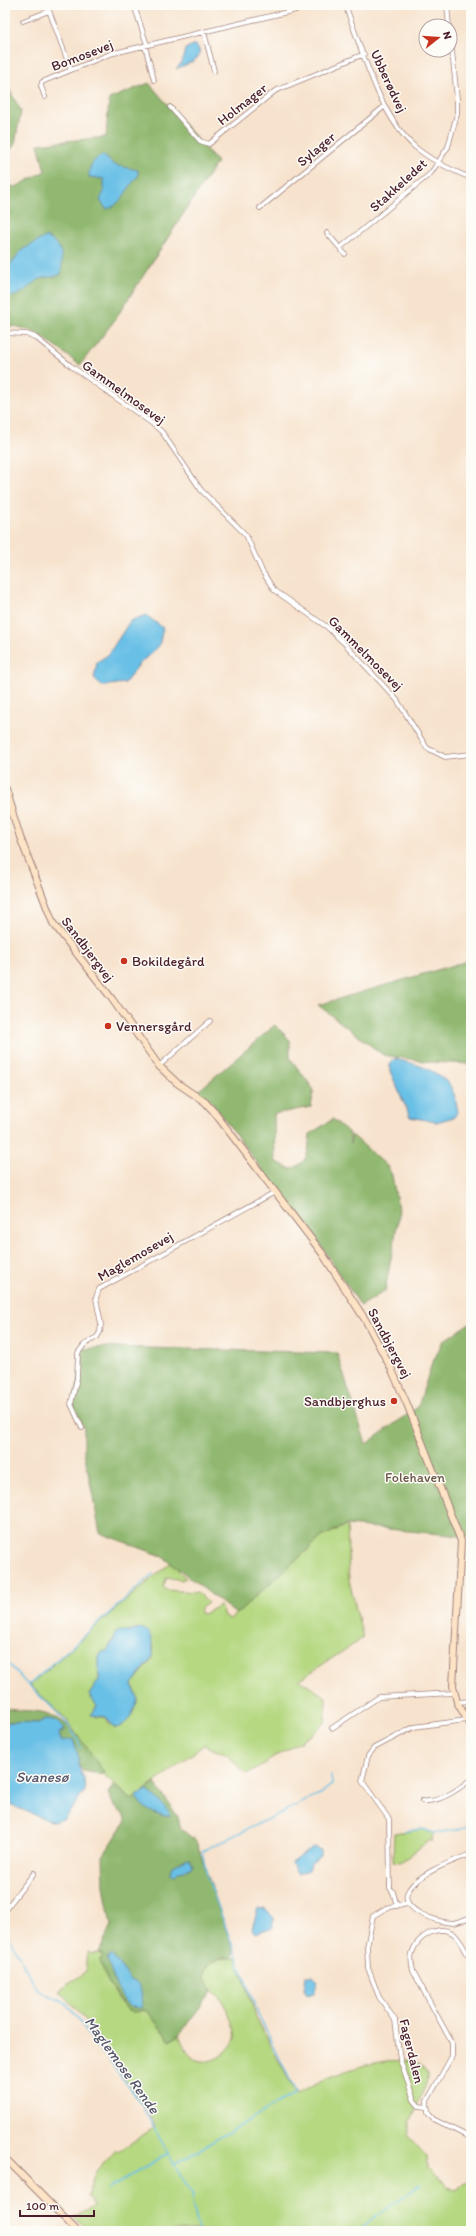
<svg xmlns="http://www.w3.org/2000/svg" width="476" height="2236" viewBox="0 0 476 2236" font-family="Itim,sans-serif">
  <rect width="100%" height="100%" fill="#fdfcf7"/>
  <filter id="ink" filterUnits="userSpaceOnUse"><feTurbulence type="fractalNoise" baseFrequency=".025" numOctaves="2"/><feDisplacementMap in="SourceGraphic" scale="8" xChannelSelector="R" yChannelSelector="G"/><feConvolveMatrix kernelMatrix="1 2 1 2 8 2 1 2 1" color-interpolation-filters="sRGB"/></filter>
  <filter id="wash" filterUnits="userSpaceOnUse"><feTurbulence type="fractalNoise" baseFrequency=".012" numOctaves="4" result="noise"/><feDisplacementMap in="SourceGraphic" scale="16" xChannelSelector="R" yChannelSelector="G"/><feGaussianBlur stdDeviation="0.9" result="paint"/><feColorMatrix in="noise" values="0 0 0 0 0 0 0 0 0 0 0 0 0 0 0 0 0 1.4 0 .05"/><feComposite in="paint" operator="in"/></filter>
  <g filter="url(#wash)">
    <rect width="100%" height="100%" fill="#f7e3cd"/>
    <path fill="#b5d881" stroke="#807c56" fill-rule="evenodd" d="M347 1525 349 1580 363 1638 299 1680 326 1697 325 1723 311 1735 247 1774 227 1755 204 1745 132 1800 102 1773 66 1719 30 1685 120 1605 175 1559 179 1572 186 1578 181 1580 167 1577 163 1587 166 1590 197 1592 208 1603 201 1608 200 1613 203 1614 220 1605 224 1616 230 1619 323 1536ZM136 1628 154 1646 152 1660 132 1684 137 1695 130 1717 110 1725 106 1717H96L95 1709 97 1705 89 1695 99 1680V1661L102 1652 107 1651 114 1638Z
      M423 1829 433 1833 432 1842 430 1840 401 1862 393 1861 394 1833Z
      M88 1951 91 1954 99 1953 103 1955C102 1958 101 1962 102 1965 104 1976 120 2005 130 2011 135 2014 141 2008 148 2012L170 2041 179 2035C182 2042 186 2052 192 2057 208 2069 228 2054 235 2039 233 2024 229 2011 220 1998 214 1991 205 1985 204 1976 206 1958 223 1957 237 1958L256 2017 296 2094C322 2078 410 2039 429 2076L411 2121 408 2136 427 2157 428 2168 448 2187 456 2189 471 2180V2231H88L75 2218 94 2205 87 2196 96 2171 116 2149 119 2151 155 2127 148 2112 83 2016 59 1991 85 1972C90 1965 84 1957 88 1951Z"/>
    <path fill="#90b86f" stroke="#6d6c4d" d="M5 82 21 111 15 144 5 157Z
      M149 83 217 162 114 321 80 365C57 349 34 324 5 326V185L16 187 45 171 38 144 106 137 109 99Z
      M471 960V1064L430 1062 383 1055 318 1005Z
      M275 1025 290 1040V1058L314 1090 311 1107 274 1114 275 1161 291 1169C309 1162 308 1152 310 1134L333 1119 350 1134V1144L352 1135 387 1166 392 1175 399 1215 385 1291 361 1306 308 1226 269 1179 208 1097 197 1092Z
      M471 1322V1537L347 1525 323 1536 236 1614 162 1556 100 1533 84 1451V1428L73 1404 78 1383 82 1349 109 1347 337 1353 366 1444 418 1407 431 1366 443 1341Z
      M5 1708C18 1712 32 1709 45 1713 73 1721 88 1750 104 1772L100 1774 83 1771 61 1741 59 1733 65 1730 46 1719 38 1723 5 1722Z
      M155 1783 178 1817 181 1829 196 1841 234 1952 231 1958H220L206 1967 204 1977 212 1991 179 2035 170 2041 148 2012 143 2010 133 2012 127 2009 109 1984 100 1962 103 1955 99 1953 111 1925 104 1887 103 1856 126 1821 123 1814 114 1806 108 1793 114 1785 132 1800Z"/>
    <path fill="#69c0e6" stroke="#5a7088" d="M193 45H196C208 59 186 64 176 69L182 62 185 49Z
      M103 155 114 165 138 170V176C128 186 121 207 106 209L100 200 104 191V179L89 177C88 167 93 159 103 155Z
      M45 237C63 243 63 258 61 274 55 278 47 276 40 279 29 284 20 301 5 295V271L22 250Z
      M146 615 163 628 159 646 140 663 125 683 102 686 94 679 97 662 108 655 130 621Z
      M395 1059C414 1063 439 1070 451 1087 455 1094 456 1103 458 1111L454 1117 436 1122 410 1117 390 1071V1064Z
      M139 1628C153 1630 153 1645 153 1657L132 1684 138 1698C136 1708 127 1728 115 1728L106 1717 91 1715 97 1706 89 1695 99 1680V1657L102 1652 107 1651 114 1640 115 1634 119 1631 130 1632Z
      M46 1719C55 1719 60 1723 65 1730L59 1733 61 1741 73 1739 79 1758 78 1765 84 1779 85 1791 64 1819 53 1822 5 1803V1722L38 1723Z
      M147 1790 161 1802 171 1815C161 1819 139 1808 137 1796Z
      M313 1847 321 1850V1856L311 1863 309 1870 297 1874 292 1863Z
      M188 1858 190 1859 193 1865 189 1869 179 1871 174 1876 170 1873 172 1866Z
      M258 1908 266 1910 274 1918 273 1927 255 1933 252 1929Z
      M111 1954 130 1979 138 1984 141 1991 142 2008 131 2007C113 1988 116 1982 107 1959Z
      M306 1976H313L318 1981 314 1993 307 1995 304 1990Z"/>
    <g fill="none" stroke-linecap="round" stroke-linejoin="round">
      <path stroke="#69c0e6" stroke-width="1.5" d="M5 1660 27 1684H30L153 1574
        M27 1684C48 1704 70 1720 81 1748
        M405 1831 423 1829 433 1833 462 1829 471 1823
        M5 1930 37 1990 65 2002 78 2018 96 2047 106 2056 138 2099 184 2182 192 2193 191 2201 198 2231
        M175 2164 296 2092 257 2012 207 1876 202 1851 322 1793 332 1784 331 1775
        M107 2190 169 2153
        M357 2231 420 2184"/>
    </g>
  </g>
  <g filter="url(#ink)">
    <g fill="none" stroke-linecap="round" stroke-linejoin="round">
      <defs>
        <path id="street" d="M47 5 71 70
          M134 5 147 45
          M345 5C363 50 378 114 415 147 432 161 451 170 471 178
          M447 5 449 26
          M23 21 49 11
          M204 32 214 71
          M145 46 154 80
          M45 97 41 86 42 82 110 54 317 5
          M170 107 200 141 209 144 275 91 364 54
          M260 208 385 106
          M327 233 345 254
          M340 248 431 173 448 147 457 114V99L450 31
          M5 333 26 334 35 337 71 366 150 422 162 432 201 490 246 535 262 571 274 590 327 627 343 642 397 700 427 748 445 757 471 754
          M159 1066 210 1021
          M82 1428 71 1404 77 1378 78 1353 84 1345 97 1337 100 1332 101 1324 96 1298 99 1289 275 1192
          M457 1702 471 1701
          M332 1728 379 1697 454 1693
          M422 1801C440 1803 458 1790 471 1779
          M471 1854C453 1861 418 1873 408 1891 398 1910 439 1923 453 1923 459 1922 466 1919 471 1917
          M407 1903 386 1908 373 1916 367 1947 368 1968 379 1997 395 2020 400 2060 414 2100 419 2106 427 2107
          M397 1906 393 1892 390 1888 389 1819 362 1781 368 1756 374 1748 414 1727 466 1720
          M5 1910 34 1873
          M471 1960C466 1952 461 1940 454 1934 438 1923 417 1937 412 1953 410 1960 412 1965 413 1971L452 2043V2056L427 2101 428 2113 433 2119 471 2138"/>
        <path id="secondary" d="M5 789 20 837 53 923 112 999 159 1066 177 1083 205 1102 214 1112 322 1253 366 1321 391 1368 407 1404 461 1541 453 1686 457 1702 471 1726
          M5 2158 77 2231"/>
      </defs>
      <use href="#street" stroke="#a0817c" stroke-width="5.5"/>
      <use href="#secondary" stroke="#a0817c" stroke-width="8"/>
      <use href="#street" stroke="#fff" stroke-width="4"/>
      <use href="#secondary" stroke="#fee4c6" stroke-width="6"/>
    </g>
  </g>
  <g fill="#c8321e" stroke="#fdfcf7" stroke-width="1.5">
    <circle cx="124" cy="961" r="4"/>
    <circle cx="108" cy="1026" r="4"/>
    <circle cx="394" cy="1401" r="4"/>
  </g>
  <g text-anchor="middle" stroke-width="3" stroke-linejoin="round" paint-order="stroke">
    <g font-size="14" fill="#4a1f2b" stroke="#fdfcf7">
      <text transform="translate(82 55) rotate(-21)" y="5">Bomosevej</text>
      <text transform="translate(389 81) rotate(65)" y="5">Ubberødvej</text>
      <text transform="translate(242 104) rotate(-38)" y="5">Holmager</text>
      <text transform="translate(316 149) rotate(-40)" y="5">Sylager</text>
      <text transform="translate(398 185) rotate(-42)" y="5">Stakkeledet</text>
      <text transform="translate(124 392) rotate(36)" y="5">Gammelmosevej</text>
      <text transform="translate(366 653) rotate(45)" y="5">Gammelmosevej</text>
      <text transform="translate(88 949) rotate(53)" y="5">Sandbjergvej</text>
      <text transform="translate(135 1256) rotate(-30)" y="5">Maglemosevej</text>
      <text transform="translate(390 1343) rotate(62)" y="5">Sandbjergvej</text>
      <text transform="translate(412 2051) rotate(76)" y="5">Fagerdalen</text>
    </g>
    <g font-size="14" fill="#4a1f2b" stroke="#fdfcf7" text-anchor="start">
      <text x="132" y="966">Bokildegård</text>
      <text x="116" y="1031">Vennersgård</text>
      <text x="386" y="1406" text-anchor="end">Sandbjerghus</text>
    </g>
    <g font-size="14" fill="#6a5645" stroke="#fdfcf7">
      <text x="415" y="1482">Folehaven</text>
    </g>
    <g font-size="15" font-style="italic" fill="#55576c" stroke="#fdfcf7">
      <text x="42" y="1782">Svanesø</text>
      <text transform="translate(122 2065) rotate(54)" y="5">Maglemose Rende</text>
    </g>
  </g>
  <rect width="476" height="2236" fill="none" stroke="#fdfcf7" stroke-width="20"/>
  <g transform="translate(438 38) rotate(73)"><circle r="19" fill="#fdfcf7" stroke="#b5a4a5"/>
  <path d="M0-3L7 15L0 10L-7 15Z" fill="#c8321e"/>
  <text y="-6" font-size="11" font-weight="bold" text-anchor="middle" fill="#4a1f2b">N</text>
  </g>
  <path d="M20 2210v6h74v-6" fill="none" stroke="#4a1f2b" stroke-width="2"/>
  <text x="26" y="2210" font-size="12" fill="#4a1f2b" stroke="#fdfcf7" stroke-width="3" paint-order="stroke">100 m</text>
</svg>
